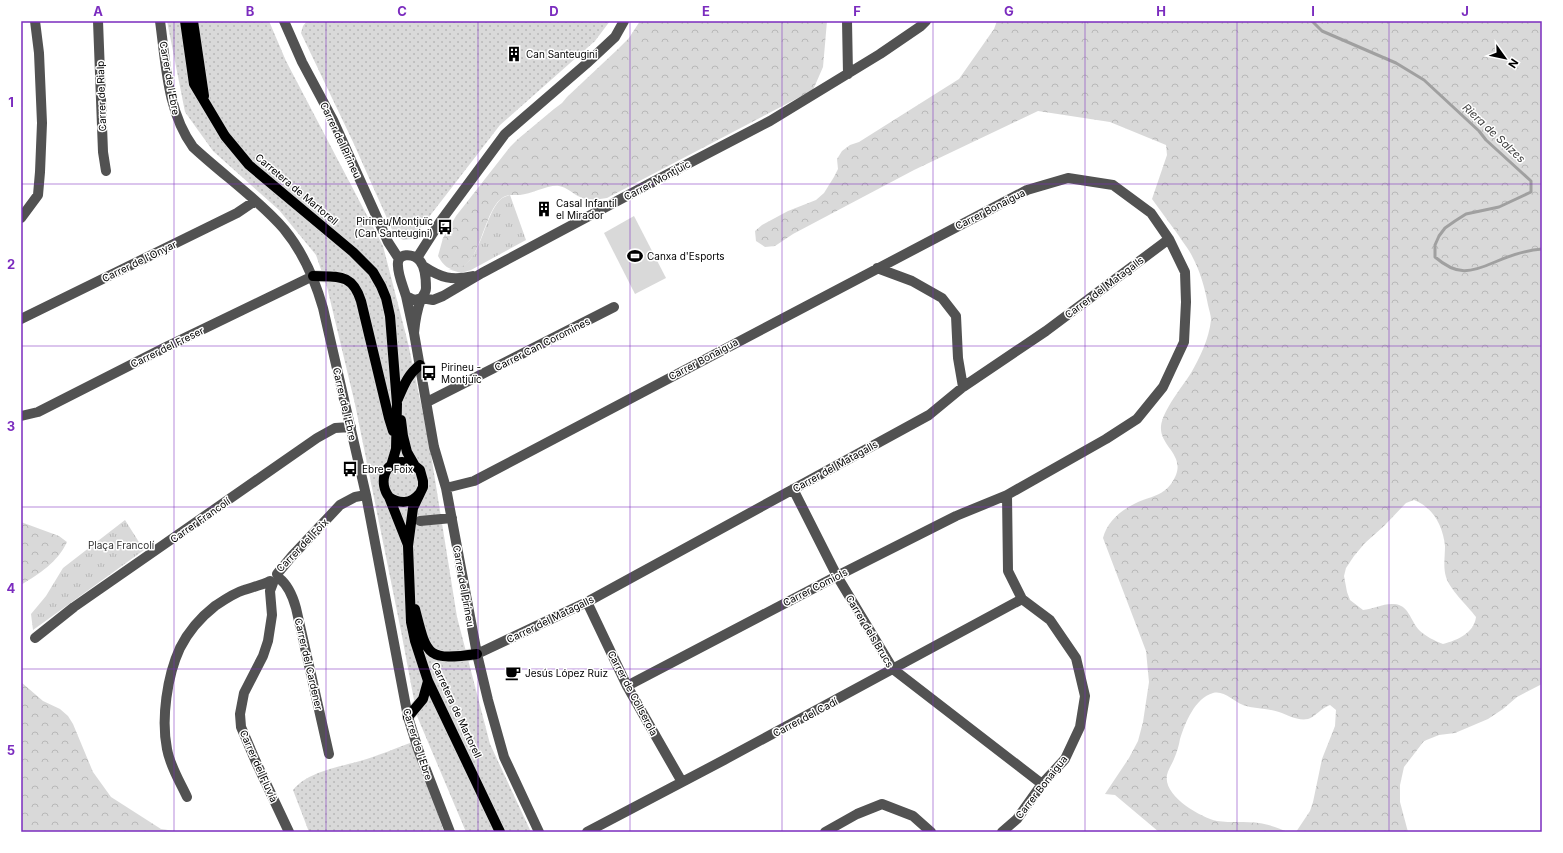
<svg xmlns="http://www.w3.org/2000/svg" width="1563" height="853" viewBox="0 0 1563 853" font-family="Inter,sans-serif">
  <defs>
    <pattern id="grass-dots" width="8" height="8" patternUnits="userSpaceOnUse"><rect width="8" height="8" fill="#d9d9d9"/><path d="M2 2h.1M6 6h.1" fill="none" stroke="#b8b8b8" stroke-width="1.8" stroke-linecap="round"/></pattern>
    <pattern id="forest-crowns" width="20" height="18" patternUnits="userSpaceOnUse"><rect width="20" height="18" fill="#d9d9d9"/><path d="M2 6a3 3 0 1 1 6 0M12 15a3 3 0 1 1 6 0" fill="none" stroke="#b8b8b8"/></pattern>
    <pattern id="park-tufts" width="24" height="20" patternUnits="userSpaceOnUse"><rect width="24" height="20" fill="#d9d9d9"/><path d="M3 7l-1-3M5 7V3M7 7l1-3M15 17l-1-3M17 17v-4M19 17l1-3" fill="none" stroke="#b8b8b8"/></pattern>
  </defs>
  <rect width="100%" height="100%" fill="#fff"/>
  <path fill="url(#grass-dots)" d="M167 21H269L286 61 383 246 408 343 429 442 457 617 490 744 531 832H466L417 716 401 631 355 404 327 287 316 255 279 210 213 151 185 112Z
    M307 21H610L595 41 500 125 412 239 403 240 394 234 353 142 301 33 303 26Z
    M413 742 444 832H309L293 790C307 772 339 767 360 761 378 756 396 748 413 742Z"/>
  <path fill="url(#forest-crowns)" fill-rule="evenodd" d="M640 21H827L823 67 813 90 607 198C599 199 588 201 580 197 573 194 567 187 559 186 550 184 531 194 520 195 514 195 508 194 502 198 489 207 483 238 475 252 465 271 450 278 438 256L443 238 456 216 510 147 518 139 554 109 562 103 567 97 618 49 629 38Z
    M997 21H1542V684L1517 697 1503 709 1488 719 1455 733 1439 735 1424 741 1404 767 1400 785V802L1408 832H1296L1310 811 1313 802 1322 759 1335 726 1336 710 1330 705C1321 708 1315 717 1308 719 1297 721 1288 715 1279 712 1267 708 1254 709 1243 705 1233 701 1224 690 1213 693 1195 698 1185 723 1180 739 1179 745 1177 752 1174 759 1172 764 1168 770 1167 775 1163 796 1200 817 1217 821 1231 823 1245 821 1259 823 1268 824 1280 829 1288 832H1159L1115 795 1105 794 1129 758 1138 741 1143 722 1149 682 1146 651 1103 538C1108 519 1125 507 1143 500 1155 496 1163 494 1171 484 1191 456 1159 448 1161 426 1163 410 1182 387 1191 373 1200 357 1209 339 1211 320 1211 315 1209 310 1208 305 1205 288 1200 271 1192 256 1189 249 1183 243 1179 236 1170 224 1161 211 1152 199L1167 155 1166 145 1110 122 1038 111 914 170 793 234 775 246 765 247 756 241 755 231 762 225 788 211 816 200 824 193 834 177 838 169 837 159 842 151 850 145 859 142 959 79 994 29ZM1414 500C1433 507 1443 526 1445 546 1445 557 1443 567 1446 577 1450 590 1467 605 1476 617 1474 633 1458 640 1443 644 1435 641 1425 636 1419 630 1410 620 1409 605 1394 604 1384 603 1373 609 1363 610L1350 600 1347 592 1344 576 1346 568 1354 556 1365 543 1384 526 1406 503Z
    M21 522 59 536 67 542C57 563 40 573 21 585Z
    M21 682 43 701 60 709 68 716 73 724 93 772 111 797 161 829 182 832H21Z"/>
  <path fill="url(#park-tufts)" d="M510 195 526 240 471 270 461 273 448 269C481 274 482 216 501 199 503 197 507 196 510 195Z
    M125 520 144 550 33 630 31 614 46 596 63 568Z"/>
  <path fill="#d9d9d9" d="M634 216 666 278 635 294 604 233Z"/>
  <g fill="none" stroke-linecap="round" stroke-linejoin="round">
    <path stroke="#a0a0a0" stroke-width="3" d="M1312 21 1322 31 1396 63 1424 80 1479 131 1486 140 1531 181V192L1499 207 1466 214 1455 221 1445 228 1439 236 1435 245V257C1457 276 1470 273 1495 262 1509 256 1526 250 1542 249"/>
    <defs>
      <path id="major" d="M185 21 194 84 225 136 249 165 353 252 373 272 381 286 386 298 390 316 397 404 396 449 391 466
        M193 21 204 96
        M313 276C338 277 352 273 361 301L389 418 393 431
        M398 399C404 385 408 374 420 365
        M401 420 403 436 407 452 415 466 420 470 423 481V487L413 508 408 546 411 622 415 641 428 681 500 832
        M389 497C399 504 411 504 419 494
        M408 545 389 497C379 484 383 461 403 462 407 462 411 464 415 466
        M415 609C427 656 426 661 477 654
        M408 717 423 699 428 681"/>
    </defs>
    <use href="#major" stroke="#dbdbdb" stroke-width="12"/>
    <path stroke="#525252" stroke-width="10" d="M98 21 103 152 106 171
      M160 21C166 64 167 111 193 147 223 175 258 199 284 229 303 252 315 280 323 308L366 495 408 717 418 749 450 832
      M284 21 302 62 333 120 388 242 399 259
      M847 21 848 74
      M21 218 38 195 40 172 42 123 39 53 35 21
      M417 258 440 222 505 134 586 64 615 37 624 21
      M423 266C441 278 452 281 473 276
      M877 268 912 281 942 298 956 316 958 358 963 387
      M406 296 414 333 434 447 446 488 477 654 488 700 504 757 539 832
      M21 319 237 213 255 201
      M414 333C415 321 417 310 421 299 423 295 426 293 426 288 426 281 425 267 420 261 414 253 396 252 398 266 398 275 403 286 406 296L414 300 422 298 433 300 443 296 482 273 649 184 770 121 880 54 921 26 926 21
      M427 402 614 307
      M21 416 38 412 164 348 313 276
      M446 488 474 481 1027 190 1068 178 1113 185 1151 213 1169 239 1185 272 1186 302 1184 342 1163 387 1137 419 1106 439 1007 495 956 516 837 576 627 686
      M793 489 837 576 893 669 1042 784
      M420 521 452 518
      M277 574 292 556 340 505 355 497 366 495
      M279 578C288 585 293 597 296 608L329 754
      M273 583 270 591 272 615 268 641 263 656 244 693 240 714 241 727 256 762 289 832
      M587 602 627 686 682 782
      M35 638 74 607 317 438 335 428 351 427
      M477 654 587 602 929 415 963 387 1046 331 1169 239
      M187 797C180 782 170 766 167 749 161 719 167 676 180 648 188 632 201 617 215 606 224 600 234 593 244 590 253 587 262 585 270 581
      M587 832 724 760 1022 599
      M825 832 857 814 882 804 913 816 931 832
      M1002 832 1017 819 1042 784 1065 759 1080 727 1085 696 1076 658 1050 620 1022 599 1008 571 1007 495"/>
    <use href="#major" stroke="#000" stroke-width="10"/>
  </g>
  <path fill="none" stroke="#7b2cbf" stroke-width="1" stroke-opacity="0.55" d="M174 21V832M326 21V832M478 21V832M630 21V832M782 21V832M933 21V832M1085 21V832M1237 21V832M1389 21V832M21 184H1542M21 346H1542M21 507H1542M21 669H1542"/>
  <defs>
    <symbol id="building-bare" viewBox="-9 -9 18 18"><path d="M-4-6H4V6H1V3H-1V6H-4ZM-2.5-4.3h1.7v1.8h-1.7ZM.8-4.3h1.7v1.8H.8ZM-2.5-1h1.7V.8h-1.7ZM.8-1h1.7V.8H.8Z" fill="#000" stroke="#fff" stroke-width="2.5" paint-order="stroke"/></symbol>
    <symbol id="bus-bare" viewBox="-9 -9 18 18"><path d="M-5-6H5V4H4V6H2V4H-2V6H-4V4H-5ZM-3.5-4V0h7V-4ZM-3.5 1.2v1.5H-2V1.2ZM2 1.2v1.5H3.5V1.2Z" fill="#000" stroke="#fff" stroke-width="2.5" paint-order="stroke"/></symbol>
    <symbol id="stadium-bare" viewBox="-9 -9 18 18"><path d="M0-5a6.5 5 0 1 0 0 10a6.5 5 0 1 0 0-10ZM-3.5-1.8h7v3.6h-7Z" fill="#000" stroke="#fff" stroke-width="2.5" paint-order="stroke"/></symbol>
    <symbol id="cafe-bare" viewBox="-9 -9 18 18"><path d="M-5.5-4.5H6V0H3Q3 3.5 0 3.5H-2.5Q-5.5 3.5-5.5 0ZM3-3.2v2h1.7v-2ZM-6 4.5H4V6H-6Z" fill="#000" stroke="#fff" stroke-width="2.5" paint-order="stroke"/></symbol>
  </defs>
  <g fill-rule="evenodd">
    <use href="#building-bare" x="503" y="43" width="22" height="22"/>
    <use href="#building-bare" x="533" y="198" width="22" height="22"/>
    <use href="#bus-bare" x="434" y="216" width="22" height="22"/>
    <use href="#stadium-bare" x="624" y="245" width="22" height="22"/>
    <use href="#bus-bare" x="418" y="362" width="22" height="22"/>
    <use href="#bus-bare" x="339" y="458" width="22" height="22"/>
    <use href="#cafe-bare" x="502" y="662" width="22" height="22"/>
  </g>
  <g text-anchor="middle" stroke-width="3" stroke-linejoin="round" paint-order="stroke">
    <g font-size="10" fill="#000" stroke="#fff" text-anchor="start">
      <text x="526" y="58">Can Santeugini</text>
      <text x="556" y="207">Casal Infantil<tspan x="556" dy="12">el Mirador</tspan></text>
      <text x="433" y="225" text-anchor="end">Pirineu/Montjuïc<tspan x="433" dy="12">(Can Santeugini)</tspan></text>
      <text x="647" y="260">Canxa d'Esports</text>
      <text x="441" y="371">Pirineu -<tspan x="441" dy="12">Montjuïc</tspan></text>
      <text x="362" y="473">Ebre - Foix</text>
      <text x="525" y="677">Jesús López Ruiz</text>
    </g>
    <g font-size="10" fill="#000" stroke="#fff">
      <text transform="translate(170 78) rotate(80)" y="4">Carrer de l'Ebre</text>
      <text transform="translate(101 96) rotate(-92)" y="4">Carrer de Rialp</text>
      <text transform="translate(341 140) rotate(65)" y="4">Carrer del Pirineu</text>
      <text transform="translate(657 180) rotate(-28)" y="4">Carrer Montjuïc</text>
      <text transform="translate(297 189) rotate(40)" y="4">Carretera de Martorell</text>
      <text transform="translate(990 209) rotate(-27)" y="4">Carrer Bonaigua</text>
      <text transform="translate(139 261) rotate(-26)" y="4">Carrer de l'Onyar</text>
      <text transform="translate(1104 287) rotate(-37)" y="4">Carrer del Matagalls</text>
      <text transform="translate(542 344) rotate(-27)" y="4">Carrer Can Coromines</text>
      <text transform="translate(167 347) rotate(-26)" y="4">Carrer del Freser</text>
      <text transform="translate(703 359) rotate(-28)" y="4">Carrer Bonaigua</text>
      <text transform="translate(345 404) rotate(77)" y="4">Carrer de l'Ebre</text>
      <text transform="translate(835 466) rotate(-29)" y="4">Carrer del Matagalls</text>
      <text transform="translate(200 520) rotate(-35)" y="4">Carrer Francolí</text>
      <text transform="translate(302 545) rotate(-46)" y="4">Carrer del Foix</text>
      <text transform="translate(464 586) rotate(80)" y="4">Carrer del Pirineu</text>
      <text transform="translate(815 587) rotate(-27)" y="4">Carrer Comiols</text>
      <text transform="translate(550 619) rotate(-26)" y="4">Carrer del Matagalls</text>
      <text transform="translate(870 631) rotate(59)" y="4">Carrer dels Brucs</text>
      <text transform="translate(309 664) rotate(77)" y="4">Carrer del Cardener</text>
      <text transform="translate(633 693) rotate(62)" y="4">Carrer de Collserola</text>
      <text transform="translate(457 710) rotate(65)" y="4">Carretera de Martorell</text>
      <text transform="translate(805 717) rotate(-28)" y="4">Carrer del Cadí</text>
      <text transform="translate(418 744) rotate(72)" y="4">Carrer de l'Ebre</text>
      <text transform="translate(259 766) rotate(66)" y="4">Carrer del Fluvià</text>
      <text transform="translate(1041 787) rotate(-52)" y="4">Carrer Bonaigua</text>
    </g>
    <g font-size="10" fill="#303030" stroke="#fff">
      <text x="121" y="549">Plaça Francolí</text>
    </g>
    <g font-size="11" font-style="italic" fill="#414141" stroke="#fff">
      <text transform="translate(1494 133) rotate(43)" y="4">Riera de Salzes</text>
    </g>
  </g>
  <rect width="1563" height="853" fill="none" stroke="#ffffff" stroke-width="44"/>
  <g transform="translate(1505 58) rotate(123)" stroke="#ffffff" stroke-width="3" paint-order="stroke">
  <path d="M0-3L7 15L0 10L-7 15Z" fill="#000000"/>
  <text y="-6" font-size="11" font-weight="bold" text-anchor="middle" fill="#000000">N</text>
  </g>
  <rect x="22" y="22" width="1519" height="809" fill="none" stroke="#7b2cbf" stroke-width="1.5"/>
  <g font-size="13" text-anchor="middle" font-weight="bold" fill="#7b2cbf">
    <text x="98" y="16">A</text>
    <text x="250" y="16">B</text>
    <text x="402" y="16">C</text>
    <text x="554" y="16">D</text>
    <text x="706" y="16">E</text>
    <text x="857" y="16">F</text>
    <text x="1009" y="16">G</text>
    <text x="1161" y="16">H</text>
    <text x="1313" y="16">I</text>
    <text x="1465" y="16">J</text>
    <text x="11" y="107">1</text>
    <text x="11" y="269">2</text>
    <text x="11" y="431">3</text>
    <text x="11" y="593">4</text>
    <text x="11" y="755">5</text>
  </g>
</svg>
